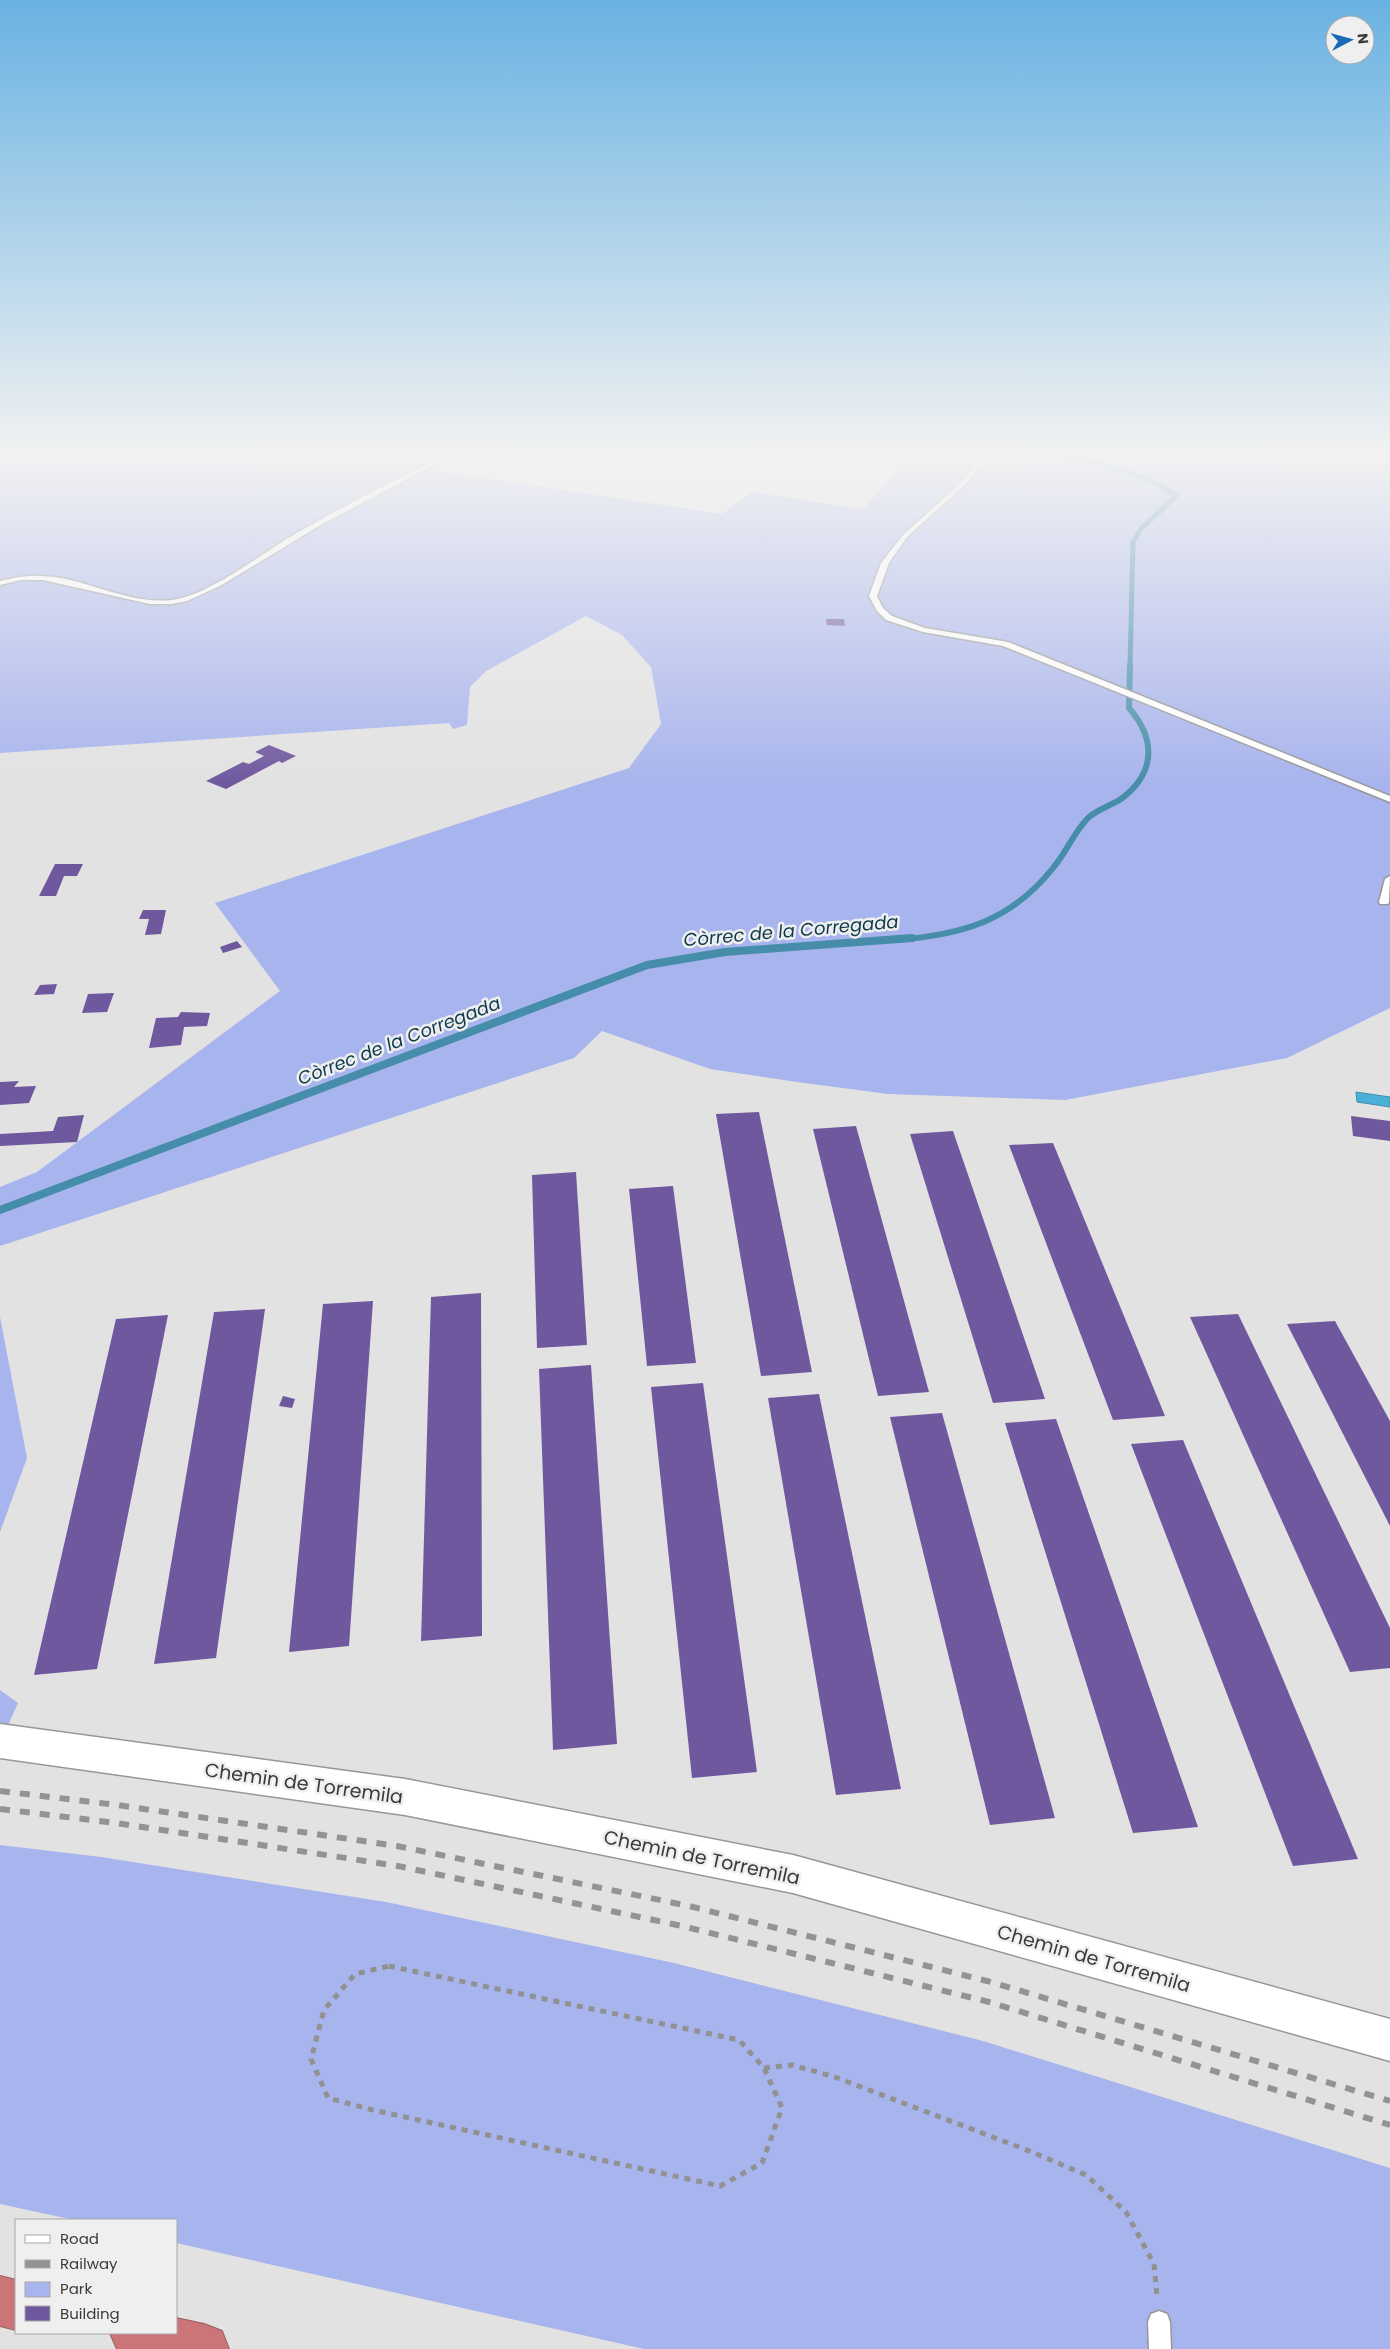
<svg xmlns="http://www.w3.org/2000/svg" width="1390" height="2349" font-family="Poppins,sans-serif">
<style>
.green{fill:#a8b4ed}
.water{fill:#4bb0d8;stroke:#468da9}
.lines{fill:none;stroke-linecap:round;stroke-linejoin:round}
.stream-far2{stroke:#468da9;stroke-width:5}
.stream-far1{stroke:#468da9;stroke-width:6}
.stream{stroke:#468da9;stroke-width:8}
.building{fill:#6f589e}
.service-casing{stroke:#979798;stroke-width:3}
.minor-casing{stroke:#979798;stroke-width:3}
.motorway-casing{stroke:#996063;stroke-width:2}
.path{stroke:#919192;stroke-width:5;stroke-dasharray:6 6;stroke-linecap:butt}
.service{fill:#fff;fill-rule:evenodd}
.minor{fill:#fff;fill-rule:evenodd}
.motorway{fill:#cc7578;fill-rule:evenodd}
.rail{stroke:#939394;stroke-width:6;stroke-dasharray:10 10;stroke-linecap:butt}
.labels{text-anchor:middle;stroke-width:5;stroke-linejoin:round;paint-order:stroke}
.water-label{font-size:18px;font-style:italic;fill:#0f3c4d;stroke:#efeff0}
.near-street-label{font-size:19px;fill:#3a3a3b;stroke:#efeff0}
</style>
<rect width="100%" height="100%" fill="#e2e2e3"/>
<g class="green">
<polygon points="0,456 458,456 430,470 722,514 752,492 863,509 903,465 906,456 1390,456 1390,1008 1287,1058 1065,1100 888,1094 797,1082 710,1069 602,1031 574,1058 0,1246 0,1187 37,1172 280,991 215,903 629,768 661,724 651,667 622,635 586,616 486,671 470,687 467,725 453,729 449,723 0,753"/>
<polygon points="0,1317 27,1458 0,1532"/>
<polygon points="0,1690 18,1703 0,1743"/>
<polygon points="0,1845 101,1857 386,1902 674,1963 983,2041 1390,2168 1390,2349 644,2349 176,2243 176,2220 74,2220 0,2204"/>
</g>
<polygon class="water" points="1356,1092 1390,1097 1390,1107 1357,1102"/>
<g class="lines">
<path class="stream-far2" d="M 1065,456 C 1103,466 1144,472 1176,496 L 1141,529 L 1133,542 L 1130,667"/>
<path class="stream-far1" d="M 896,940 C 962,935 1011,921 1053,868 C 1066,853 1074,832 1088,818 C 1098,809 1110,806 1121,799 C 1156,773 1156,739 1129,708 L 1130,665"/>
<polyline class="stream" points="0,1210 647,965 725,952 912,938"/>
</g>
<g class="building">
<polygon points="826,619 844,619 845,626 827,625"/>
<polygon points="269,745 296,756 282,763 279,761 226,789 206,781 243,762 249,764 264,756 255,752"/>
<polygon points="55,864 83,864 77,876 64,876 56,896 39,896"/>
<polygon points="143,910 166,910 161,934 145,935 149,919 139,919"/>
<polygon points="237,941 242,947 223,953 220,947"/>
<polygon points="57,984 54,994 34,995 40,985"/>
<polygon points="114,993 107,1012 82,1013 88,994"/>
<polygon points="181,1012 210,1013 207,1026 184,1027 181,1045 149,1048 156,1018 178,1017"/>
<polygon points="19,1081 14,1087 36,1086 29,1103 0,1105 0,1082"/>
<polygon points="759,1112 812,1372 761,1376 716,1114"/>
<polygon points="84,1115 77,1142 0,1146 0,1134 53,1131 58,1117"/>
<polygon points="1351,1116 1390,1121 1390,1141 1353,1136"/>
<polygon points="856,1126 929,1392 878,1396 813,1129"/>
<polygon points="953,1131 1045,1399 993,1403 910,1134"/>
<polygon points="1053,1143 1165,1416 1113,1420 1009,1145"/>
<polygon points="576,1172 587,1345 537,1348 532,1175"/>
<polygon points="673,1186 696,1363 647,1366 629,1189"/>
<polygon points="481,1293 482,1636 421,1641 431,1297"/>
<polygon points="373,1301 349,1646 289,1652 323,1304"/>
<polygon points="265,1309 216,1658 154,1664 214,1312"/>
<polygon points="1238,1314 1390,1628 1390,1668 1350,1672 1190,1317"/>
<polygon points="168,1315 97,1669 34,1675 116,1319"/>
<polygon points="1335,1321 1390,1421 1390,1526 1287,1324"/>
<polygon points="591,1365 617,1744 553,1750 539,1369"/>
<polygon points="703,1383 757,1772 692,1778 651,1387"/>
<polygon points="819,1394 901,1789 836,1795 768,1398"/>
<polygon points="283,1396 295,1399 292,1408 279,1406"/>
<polygon points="942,1413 1055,1818 990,1825 890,1417"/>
<polygon points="1056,1419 1198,1827 1133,1833 1005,1423"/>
<polygon points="1183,1440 1358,1859 1293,1866 1131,1444"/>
</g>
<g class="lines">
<defs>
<g id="service">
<path d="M 444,456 L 451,456 L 319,526 L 220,586 L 187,601 L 171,604 L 150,604 L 43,580 L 21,580 L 0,585 L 0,581 C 14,578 27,575 41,576 C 85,577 127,605 172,600 C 210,595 262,553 295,534 C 344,505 394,481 444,456 Z"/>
<polygon points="977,456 983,456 985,458 968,482 907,537 889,563 877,596 883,608 892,616 925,628 1008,642 1390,796 1390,802 1003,646 923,632 886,620 877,611 869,596 881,563 903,535 964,480 979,458"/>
<polygon points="1390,876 1389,902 1388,904 1380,904 1379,902 1385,879"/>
<polygon points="1159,2311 1167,2314 1170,2322 1171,2349 1149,2349 1148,2322 1151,2314"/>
</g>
<polygon id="minor" points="0,1724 405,1779 793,1855 1390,2019 1390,2061 793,1893 405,1815 0,1758"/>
<g id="motorway">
<polygon points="0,2276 16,2280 16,2330 0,2326"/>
<polygon points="176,2318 204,2324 222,2331 229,2349 117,2349 110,2333 176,2333"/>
</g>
</defs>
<use href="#service" class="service-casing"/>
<use href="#minor" class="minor-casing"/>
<use href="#motorway" class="motorway-casing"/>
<g class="path">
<polygon points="389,1966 739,2040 764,2068 782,2108 762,2163 720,2186 373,2110 328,2098 311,2059 324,2010 355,1974"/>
<polyline points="764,2068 792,2065 835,2077 1032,2152 1086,2175 1126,2212 1154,2264 1157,2296"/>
</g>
<use href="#service" class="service"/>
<use href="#minor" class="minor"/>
<use href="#motorway" class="motorway"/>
<g class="rail">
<polyline points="0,1791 117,1805 397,1846 689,1906 991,1982 1390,2101"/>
<polyline points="0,1809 116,1823 398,1866 682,1926 989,2002 1390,2125"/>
</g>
</g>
<linearGradient id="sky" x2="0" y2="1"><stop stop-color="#69b2e2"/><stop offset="0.58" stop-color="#f2f2f2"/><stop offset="1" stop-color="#f2f2f2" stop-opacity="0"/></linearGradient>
<rect width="1390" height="785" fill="url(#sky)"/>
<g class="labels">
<g class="water-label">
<text transform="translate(791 931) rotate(-5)" y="6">Còrrec de la Corregada</text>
<text transform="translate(399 1041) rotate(-21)" y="6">Còrrec de la Corregada</text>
</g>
<g class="near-street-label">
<text transform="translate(304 1783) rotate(8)" y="7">Chemin de Torremila</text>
<text transform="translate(702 1857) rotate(12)" y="7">Chemin de Torremila</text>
<text transform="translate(1094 1958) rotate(16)" y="7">Chemin de Torremila</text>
</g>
</g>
<rect x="15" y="2219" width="162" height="115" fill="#efeff0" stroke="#a7a7a8"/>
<rect x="25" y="2235" width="25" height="8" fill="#ffffff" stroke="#a7a7a8"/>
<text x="60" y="2244" font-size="15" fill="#3a3a3b">Road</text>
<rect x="25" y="2260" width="25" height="8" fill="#939394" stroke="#a7a7a8"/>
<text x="60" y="2269" font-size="15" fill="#3a3a3b">Railway</text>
<rect x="25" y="2282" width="25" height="15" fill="#a8b4ed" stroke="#a7a7a8"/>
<text x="60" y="2294" font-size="15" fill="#3a3a3b">Park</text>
<rect x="25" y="2306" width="25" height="15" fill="#6f589e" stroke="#a7a7a8"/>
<text x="60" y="2319" font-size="15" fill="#3a3a3b">Building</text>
<g transform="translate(1350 40) rotate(84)"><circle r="24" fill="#efeff0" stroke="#a7a7a8"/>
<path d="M0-4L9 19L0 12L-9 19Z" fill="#1b67b7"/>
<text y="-8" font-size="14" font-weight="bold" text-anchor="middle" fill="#3a3a3b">N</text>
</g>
</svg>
